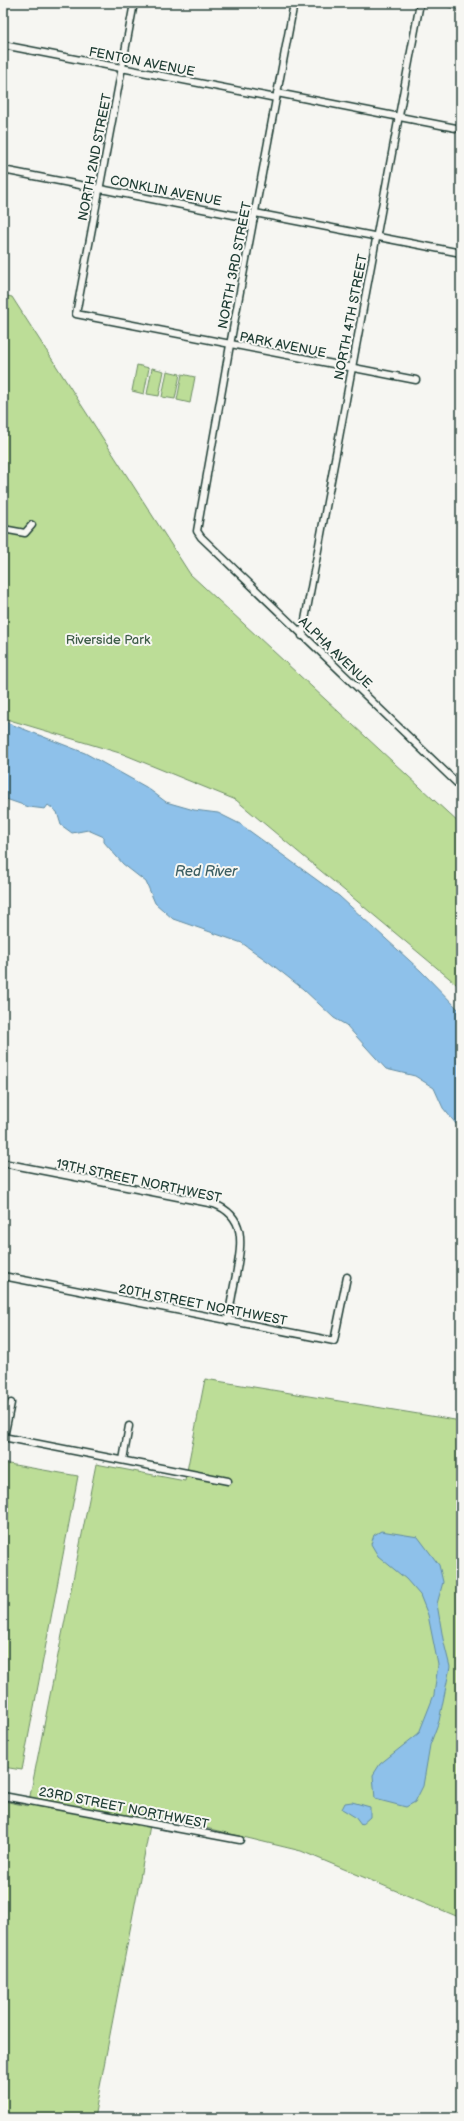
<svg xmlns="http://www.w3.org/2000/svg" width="464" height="2121" font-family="'Balsamiq Sans',sans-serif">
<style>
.green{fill:#bcdd97;stroke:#6e8d66}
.water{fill:#8ec1ea;stroke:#628ca1}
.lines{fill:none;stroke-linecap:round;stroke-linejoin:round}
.minor-casing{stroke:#1f3d34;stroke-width:9}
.minor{stroke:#f6f6f2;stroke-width:6}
.labels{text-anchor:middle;stroke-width:4;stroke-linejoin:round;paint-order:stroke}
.street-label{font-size:13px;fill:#1f3d34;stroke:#f6f6f2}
.park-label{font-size:13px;fill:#3e5d48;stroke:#f6f6f2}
.water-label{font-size:14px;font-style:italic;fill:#3b5e62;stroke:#f6f6f2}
</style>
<rect width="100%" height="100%" fill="#f6f6f2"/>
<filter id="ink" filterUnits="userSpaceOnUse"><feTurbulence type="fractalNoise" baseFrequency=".025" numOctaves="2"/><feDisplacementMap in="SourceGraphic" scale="8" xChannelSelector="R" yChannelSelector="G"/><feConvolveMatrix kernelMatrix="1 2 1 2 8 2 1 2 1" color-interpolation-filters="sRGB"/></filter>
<g filter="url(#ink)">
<g class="green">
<polygon points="3,295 12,297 190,574 461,825 461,988 236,800 123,754 3,718"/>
<polygon points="137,365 149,368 144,394 132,391"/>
<polygon points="152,368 164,371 159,396 147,394"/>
<polygon points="167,371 180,374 175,399 162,397"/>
<polygon points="182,374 195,377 190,403 177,400"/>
<polygon points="205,1379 461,1421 461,1918 301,1851 152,1815 94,2118 3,2118 3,1801 28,1806 96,1464 185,1481"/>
<polygon points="3,1463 78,1476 22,1770 3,1767"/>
</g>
<g class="water">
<polygon points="3,721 85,753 146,787 166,802 194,810 218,813 240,824 339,896 421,971 461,1012 461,1130 443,1108 434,1088 415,1076 386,1069 346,1025 334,1018 303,989 270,963 242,943 173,919 155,903 146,882 123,864 104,842 104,837 88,830 72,833 61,825 57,812 48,805 45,809 29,807 3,798"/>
<polygon points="381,1531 418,1537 439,1565 443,1582 437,1604 443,1639 450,1667 439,1721 430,1745 423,1786 415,1802 406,1807 375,1799 373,1775 380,1764 419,1733 434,1695 438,1665 428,1615 420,1595 406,1579 378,1556 371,1544 374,1535"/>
<polygon points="352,1802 370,1807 370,1817 361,1825 355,1817 342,1809 345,1803"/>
</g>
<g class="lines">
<defs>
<g id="minor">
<polyline points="134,3 76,314 416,380"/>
<polyline points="294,3 230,345 197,531 201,537 461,787"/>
<polyline points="450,3 461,5"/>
<polyline points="3,45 276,98"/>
<polyline points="277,93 461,129"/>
<polyline points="3,170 254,219"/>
<polyline points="255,213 461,253"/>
<polyline points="3,529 25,533 32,525"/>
<polyline points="302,636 420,3"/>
<path d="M 3,1163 L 214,1204 C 248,1217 241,1246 236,1275 C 233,1290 230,1305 228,1321"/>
<polyline points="3,1276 334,1341 347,1277"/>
<polyline points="3,1437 228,1481"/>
<polyline points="4,1437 11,1403"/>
<polyline points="123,1460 129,1426"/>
<polyline points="3,1796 240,1840"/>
</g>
</defs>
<use href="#minor" class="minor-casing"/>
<use href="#minor" class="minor"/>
</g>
</g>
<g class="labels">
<g class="street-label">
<text transform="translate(142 61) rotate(11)" y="5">FENTON AVENUE</text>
<text transform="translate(94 157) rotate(-79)" y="5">NORTH 2ND STREET</text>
<text transform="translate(166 190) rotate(11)" y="5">CONKLIN AVENUE</text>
<text transform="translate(234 265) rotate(-79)" y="5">NORTH 3RD STREET</text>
<text transform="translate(350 317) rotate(-79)" y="5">NORTH 4TH STREET</text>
<text transform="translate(283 344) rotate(11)" y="5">PARK AVENUE</text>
<text transform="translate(336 652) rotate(44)" y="5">ALPHA AVENUE</text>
<text transform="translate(139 1180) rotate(12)" y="5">19TH STREET NORTHWEST</text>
<text transform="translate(203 1304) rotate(11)" y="5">20TH STREET NORTHWEST</text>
<text transform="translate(124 1807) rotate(11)" y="5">23RD STREET NORTHWEST</text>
</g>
<g class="park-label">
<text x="108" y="644">Riverside Park</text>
</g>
<g class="water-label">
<text x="206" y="876">Red River</text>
</g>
</g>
<rect width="464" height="2121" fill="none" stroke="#f6f6f2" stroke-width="16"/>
<rect x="8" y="8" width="448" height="2105" fill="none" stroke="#1f3d34" stroke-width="1.5" filter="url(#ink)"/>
</svg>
